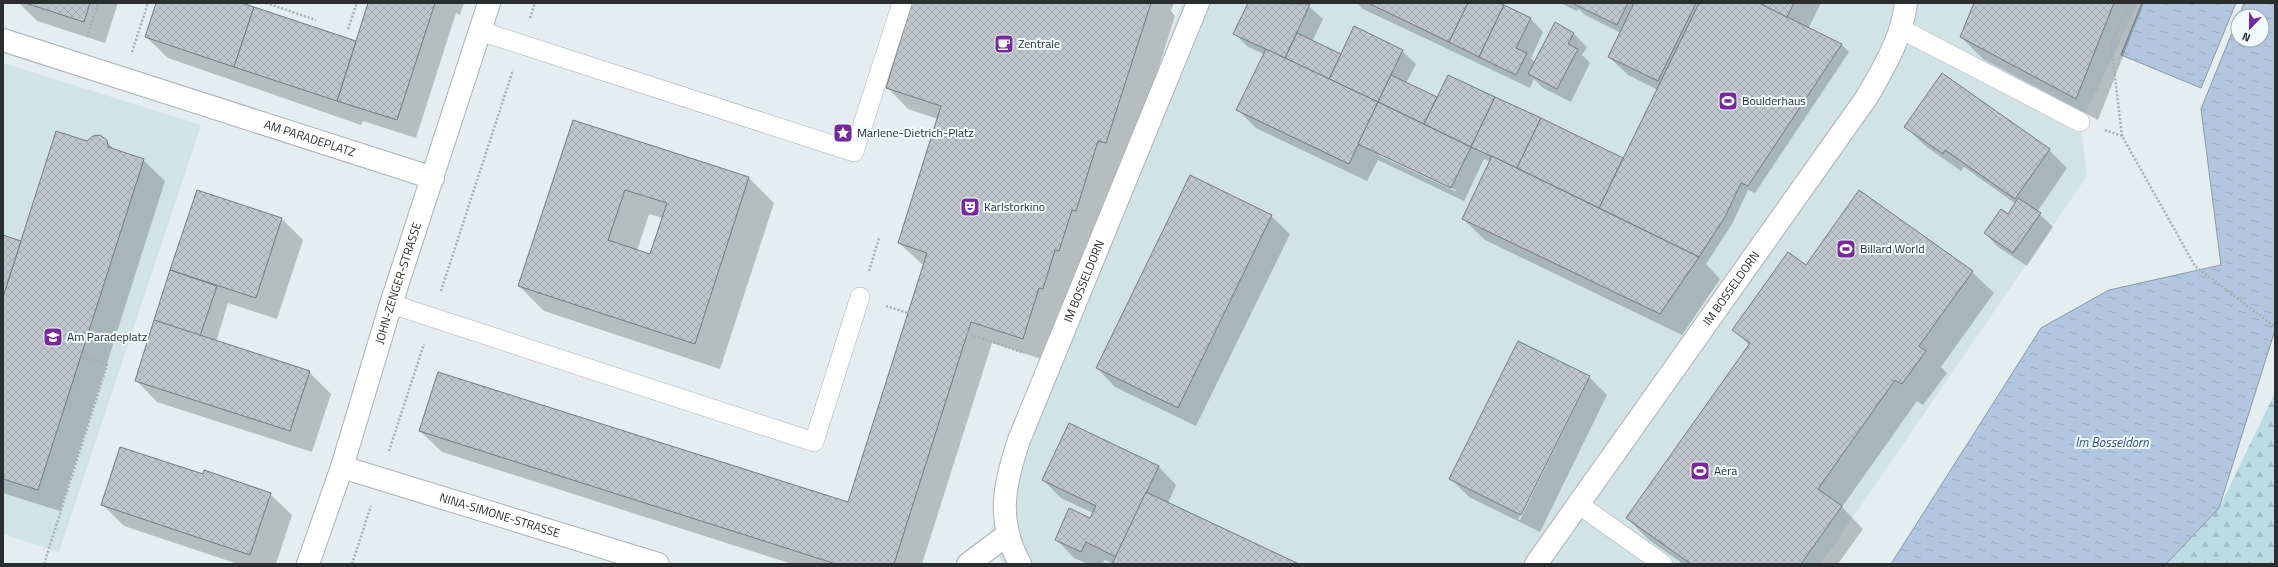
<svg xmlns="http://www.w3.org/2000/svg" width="2278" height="567" font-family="'Titillium Web',sans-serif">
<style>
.built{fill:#d2e3e8}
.forest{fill:url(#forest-firs)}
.water{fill:url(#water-ripples);stroke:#8998aa}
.shadow{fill:#0003;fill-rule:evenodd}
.building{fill:url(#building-cross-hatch);stroke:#747b7f;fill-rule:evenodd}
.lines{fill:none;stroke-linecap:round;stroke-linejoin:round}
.service-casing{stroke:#aab2b5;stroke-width:20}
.minor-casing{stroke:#aab2b5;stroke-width:24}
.path{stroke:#a7aeb0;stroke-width:2.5;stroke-dasharray:2 2;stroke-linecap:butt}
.service{stroke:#fff;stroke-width:19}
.minor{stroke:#fff;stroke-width:22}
.labels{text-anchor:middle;stroke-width:4;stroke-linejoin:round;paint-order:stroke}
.poi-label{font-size:12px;fill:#2a2e2f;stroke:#f1fafd;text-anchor:start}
.street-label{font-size:12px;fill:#2a2e2f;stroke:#f1fafd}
.water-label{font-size:13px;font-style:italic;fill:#325075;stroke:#f1fafd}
</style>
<defs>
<pattern id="forest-firs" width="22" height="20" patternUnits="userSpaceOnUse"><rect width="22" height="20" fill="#bbdce5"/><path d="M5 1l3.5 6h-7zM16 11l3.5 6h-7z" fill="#a1bdc5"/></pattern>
<pattern id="water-ripples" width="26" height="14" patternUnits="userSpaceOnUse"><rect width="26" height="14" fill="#b2c6df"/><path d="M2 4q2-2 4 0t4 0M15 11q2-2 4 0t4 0" fill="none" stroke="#99aac0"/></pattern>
<pattern id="building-cross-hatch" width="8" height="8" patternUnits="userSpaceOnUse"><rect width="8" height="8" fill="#bfc6cb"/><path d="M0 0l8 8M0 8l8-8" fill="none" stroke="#a4aaaf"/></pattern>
</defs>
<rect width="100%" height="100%" fill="#e4edef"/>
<g class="built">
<polygon points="1182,3 2138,3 2097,90 2080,122 2087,176 1821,564 1003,564 989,534"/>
<polygon points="3,63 201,125 59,552 3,534"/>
</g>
<polygon class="forest" points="2275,393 2275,564 2166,564 2219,508"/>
<g class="water">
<polygon points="2142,3 2236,3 2201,88 2121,55"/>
<polygon points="2244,3 2275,3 2275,330 2219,508 2166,564 1891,564 2041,328 2109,290 2221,265 2201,109 2238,18 2238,40 2262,40 2262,16 2239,16"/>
</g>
<g class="shadow">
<polygon points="19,3 118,3 105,43 37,21"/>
<polygon points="157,3 239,3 357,42 369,3 464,3 460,15 456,13 416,138 363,121 361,125 168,58 146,37"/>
<polygon points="914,3 1174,3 1171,11 1175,16 1128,164 1120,162 1097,232 1064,310 1061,309 1044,360 992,343 922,564 792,564 442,452 420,431 848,504 924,266 899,243 938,119 908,109 887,87"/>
<path d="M 1249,3 L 1305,3 L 1323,19 L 1312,42 L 1341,55 L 1402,51 L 1416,64 L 1406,83 L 1438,98 L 1624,160 L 1658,90 L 1628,75 L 1609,57 L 1621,33 L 1585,15 L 1579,9 L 1577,11 L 1560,3 L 1821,3 L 1808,29 L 1842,45 L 1849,52 L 1755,193 L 1748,190 L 1732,224 L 1706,264 L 1720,279 L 1682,335 L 1485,240 L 1463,219 L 1490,162 L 1484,159 L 1464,201 L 1378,160 L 1367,181 L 1256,128 L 1238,110 L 1264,54 L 1248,47 L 1234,33 ZM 1380,154 L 1456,190 L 1455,191 L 1380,156 Z"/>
<polygon points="1357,3 1498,3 1530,18 1543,32 1531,58 1535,63 1573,33 1587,47 1582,55 1590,63 1571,102 1543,88 1534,79 1530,88 1363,9"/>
<polygon points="1975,3 2144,3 2098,120 1983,59 1961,37"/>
<path d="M 574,121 L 749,178 L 774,203 L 720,369 L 544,311 L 519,286 ZM 649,214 L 663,218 L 651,255 L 637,251 Z"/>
<polygon points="1905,126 2049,150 2067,168 2037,212 2053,227 2027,266 1998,247 1985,233 2009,215 2016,204 1964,167 1961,171 1924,145"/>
<polygon points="106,141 116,151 143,160 165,181 60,511 3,493 3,236 21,242 88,142"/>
<polygon points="197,191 282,219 303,240 277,319 228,303 216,342 309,372 331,394 312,452 157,402 136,380"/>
<polygon points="1271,216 1290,234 1196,426 1115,387 1097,368"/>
<polygon points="1972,272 1994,293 1941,367 1947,373 1923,405 1917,401 1842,507 1863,529 1838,564 1683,564 1649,540 1627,518 1750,346 1734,329"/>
<path d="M 1589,377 L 1607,395 L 1540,532 L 1469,497 L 1451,479 ZM 1585,383 L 1587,383 L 1520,520 L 1518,519 Z"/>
<polygon points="1158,466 1176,485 1168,503 1296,564 1114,564 1105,560 1102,564 1088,564 1074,558 1056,539 1090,519 1093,513 1061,498 1043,480"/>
<polygon points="203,475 270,494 292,515 276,564 238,564 124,526 102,504"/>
</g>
<g class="building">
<polygon points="25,3 90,3 84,22"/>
<polygon points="156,3 242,3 254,7 234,67 145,37"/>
<polygon points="368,3 435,3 397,120 337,101"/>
<polygon points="912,3 1151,3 1106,143 1098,141 1076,211 1072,210 1059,251 1055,250 1043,289 1039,288 1023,339 971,322 894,564 836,564 419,431 438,372 848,502 927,253 898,243 941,106 886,88"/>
<polygon points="1248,3 1310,4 1285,58 1233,34"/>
<polygon points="1368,3 1468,3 1449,42"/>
<polygon points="1468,3 1500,3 1504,5 1479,57 1449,42"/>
<polygon points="1572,3 1628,3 1617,25"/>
<polygon points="1634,3 1696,3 1658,81 1608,57"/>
<polygon points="1699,3 1759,3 1842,44 1748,186 1741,183 1725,217 1699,257 1599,208"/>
<polygon points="1759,3 1794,3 1787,17"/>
<polygon points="1974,3 2114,3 2076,99 1960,37"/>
<polygon points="1504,5 1531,18 1516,48 1527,53 1516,75 1479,57"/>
<polygon points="254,7 356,41 337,101 234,67"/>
<polygon points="1555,22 1574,33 1568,44 1578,49 1557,89 1528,74"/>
<polygon points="1354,26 1403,50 1378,102 1329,79"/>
<polygon points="1297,33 1341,54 1329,79 1285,58"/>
<polygon points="1266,49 1378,102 1349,164 1236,110"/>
<polygon points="1942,73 2050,149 2015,199 1945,150 1943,154 1904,127"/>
<polygon points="1391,75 1437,97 1424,124 1378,102"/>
<polygon points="1448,75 1495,97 1471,147 1424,124"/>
<polygon points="1495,97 1541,118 1517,168 1471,147"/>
<polygon points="1378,102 1471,147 1451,188 1358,144"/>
<polygon points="1541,118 1623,158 1599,208 1517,168"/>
<path d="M 573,120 L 749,177 L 695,344 L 518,286 ZM 625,190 L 667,203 L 650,254 L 608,240 Z"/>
<polygon points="56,131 87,141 93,136 100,135 107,140 108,147 144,159 38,490 3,479 3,297"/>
<polygon points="1492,156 1699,257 1660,314 1462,219"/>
<polygon points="1190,175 1272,215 1178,408 1096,368"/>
<polygon points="197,190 282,218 256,298 170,270"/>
<polygon points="1859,190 1973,271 1919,346 1926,351 1902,384 1895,380 1818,489 1842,506 1801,564 1691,564 1626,518 1750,343 1732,330 1788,252 1806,265"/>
<polygon points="2018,198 2041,213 2013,253 1984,233 2001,209 2008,214"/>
<polygon points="3,235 21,241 3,297"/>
<polygon points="170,270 217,286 200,336 154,320"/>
<polygon points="154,320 310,371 290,431 135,381"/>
<polygon points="1518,341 1590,376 1521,515 1449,479"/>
<polygon points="1069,423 1159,466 1116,557 1086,542 1081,552 1055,540 1069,508 1090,518 1096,506 1042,480"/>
<polygon points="120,447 203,474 204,470 271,493 250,555 101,505"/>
<polygon points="1146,492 1299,564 1112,564"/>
</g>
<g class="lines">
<defs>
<g id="service">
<polyline points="1901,29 2080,122"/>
<polyline points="480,31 854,152 902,3"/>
<polyline points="391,304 814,442 860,297"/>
<polyline points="1578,504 1663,564"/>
</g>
<g id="minor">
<path id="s1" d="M 3,40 L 433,178"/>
<path id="s2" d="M 342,467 L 658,564"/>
<path id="s3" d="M 308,564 L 342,467 L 391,304 L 489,3"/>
<polyline points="968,564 1007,535"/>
<path id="s4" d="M 1020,564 C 996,520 1004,485 1019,440 L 1198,3"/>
<path id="s5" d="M 1536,564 L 1867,97 C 1884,67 1902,38 1906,3"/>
</g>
</defs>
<use href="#service" class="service-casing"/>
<use href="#minor" class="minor-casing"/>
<g class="path">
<polyline points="266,3 316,20"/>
<polyline points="530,18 535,3"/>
<polyline points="348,29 357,3"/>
<polyline points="87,37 98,3"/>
<polyline points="132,52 148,3"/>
<polyline points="2105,130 2122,136 2195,266 2275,327"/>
<polyline points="2122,136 2111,44 2130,3"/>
<polyline points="869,271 879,238"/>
<polyline points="441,291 513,70"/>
<polyline points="886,306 908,313"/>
<polyline points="967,333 1024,353"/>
<polyline points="389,451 424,344"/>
<polyline points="44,564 107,365 81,356"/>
<polyline points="352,564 371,506"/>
</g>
<use href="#service" class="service"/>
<use href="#minor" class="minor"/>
</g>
<defs>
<symbol id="cafe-square" viewBox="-11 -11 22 22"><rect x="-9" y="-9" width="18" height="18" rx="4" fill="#76299b" stroke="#f1fafd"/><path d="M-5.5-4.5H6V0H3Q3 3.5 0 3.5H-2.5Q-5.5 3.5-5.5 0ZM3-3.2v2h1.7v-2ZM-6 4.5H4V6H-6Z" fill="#fff"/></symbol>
<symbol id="stadium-square" viewBox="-11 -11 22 22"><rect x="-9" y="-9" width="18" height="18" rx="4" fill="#76299b" stroke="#f1fafd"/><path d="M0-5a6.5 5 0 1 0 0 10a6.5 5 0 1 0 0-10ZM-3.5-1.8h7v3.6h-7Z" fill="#fff"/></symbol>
<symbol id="sight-square" viewBox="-11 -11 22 22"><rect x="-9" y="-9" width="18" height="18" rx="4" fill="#76299b" stroke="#f1fafd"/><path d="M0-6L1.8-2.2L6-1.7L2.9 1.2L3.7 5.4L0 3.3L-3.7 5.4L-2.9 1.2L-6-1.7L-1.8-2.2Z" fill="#fff"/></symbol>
<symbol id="theatre-square" viewBox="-11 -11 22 22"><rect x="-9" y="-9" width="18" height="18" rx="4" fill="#76299b" stroke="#f1fafd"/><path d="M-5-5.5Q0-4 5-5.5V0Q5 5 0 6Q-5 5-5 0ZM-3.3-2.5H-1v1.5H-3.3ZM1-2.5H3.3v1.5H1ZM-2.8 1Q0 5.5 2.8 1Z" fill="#fff"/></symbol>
<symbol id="school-square" viewBox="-11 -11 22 22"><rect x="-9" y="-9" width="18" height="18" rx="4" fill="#76299b" stroke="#f1fafd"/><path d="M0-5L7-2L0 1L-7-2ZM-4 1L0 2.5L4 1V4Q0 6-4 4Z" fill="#fff"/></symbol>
</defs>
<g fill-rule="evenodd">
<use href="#cafe-square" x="993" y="33" width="22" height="22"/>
<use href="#stadium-square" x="1717" y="90" width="22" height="22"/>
<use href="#sight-square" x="832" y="122" width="22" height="22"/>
<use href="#theatre-square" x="959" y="196" width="22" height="22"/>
<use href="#stadium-square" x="1835" y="238" width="22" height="22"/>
<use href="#school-square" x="42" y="326" width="22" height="22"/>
<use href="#stadium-square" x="1689" y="460" width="22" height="22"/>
</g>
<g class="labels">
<g class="poi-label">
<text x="1018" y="48">Zentrale</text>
<text x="1742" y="105">Boulderhaus</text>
<text x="857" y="137">Marlene-Dietrich-Platz</text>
<text x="984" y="211">Karlstorkino</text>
<text x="1860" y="253">Billard World</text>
<text x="67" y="341">Am Paradeplatz</text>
<text x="1714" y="475">Aėra</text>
</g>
<g class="street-label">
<text dy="4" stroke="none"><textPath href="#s1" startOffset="322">AM PARADEPLATZ</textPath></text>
<text dy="4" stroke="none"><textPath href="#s4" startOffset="300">IM BOSSELDORN</textPath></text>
<text dy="4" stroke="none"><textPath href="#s3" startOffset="295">JOHN-ZENGER-STRASSE</textPath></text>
<text dy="4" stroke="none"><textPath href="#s5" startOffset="338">IM BOSSELDORN</textPath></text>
<text dy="4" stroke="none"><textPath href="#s2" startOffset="165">NINA-SIMONE-STRASSE</textPath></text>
</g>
<g class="water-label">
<text x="2112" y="447">Im Bosseldorn</text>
</g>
</g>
<rect width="2278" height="567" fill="none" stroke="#2a2e2f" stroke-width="8"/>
<g transform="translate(2250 28) rotate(202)"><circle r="19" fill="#f1fafd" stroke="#a1a8ab"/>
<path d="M0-3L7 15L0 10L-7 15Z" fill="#76299b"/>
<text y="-6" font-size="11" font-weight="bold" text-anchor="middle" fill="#2a2e2f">N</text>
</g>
</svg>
